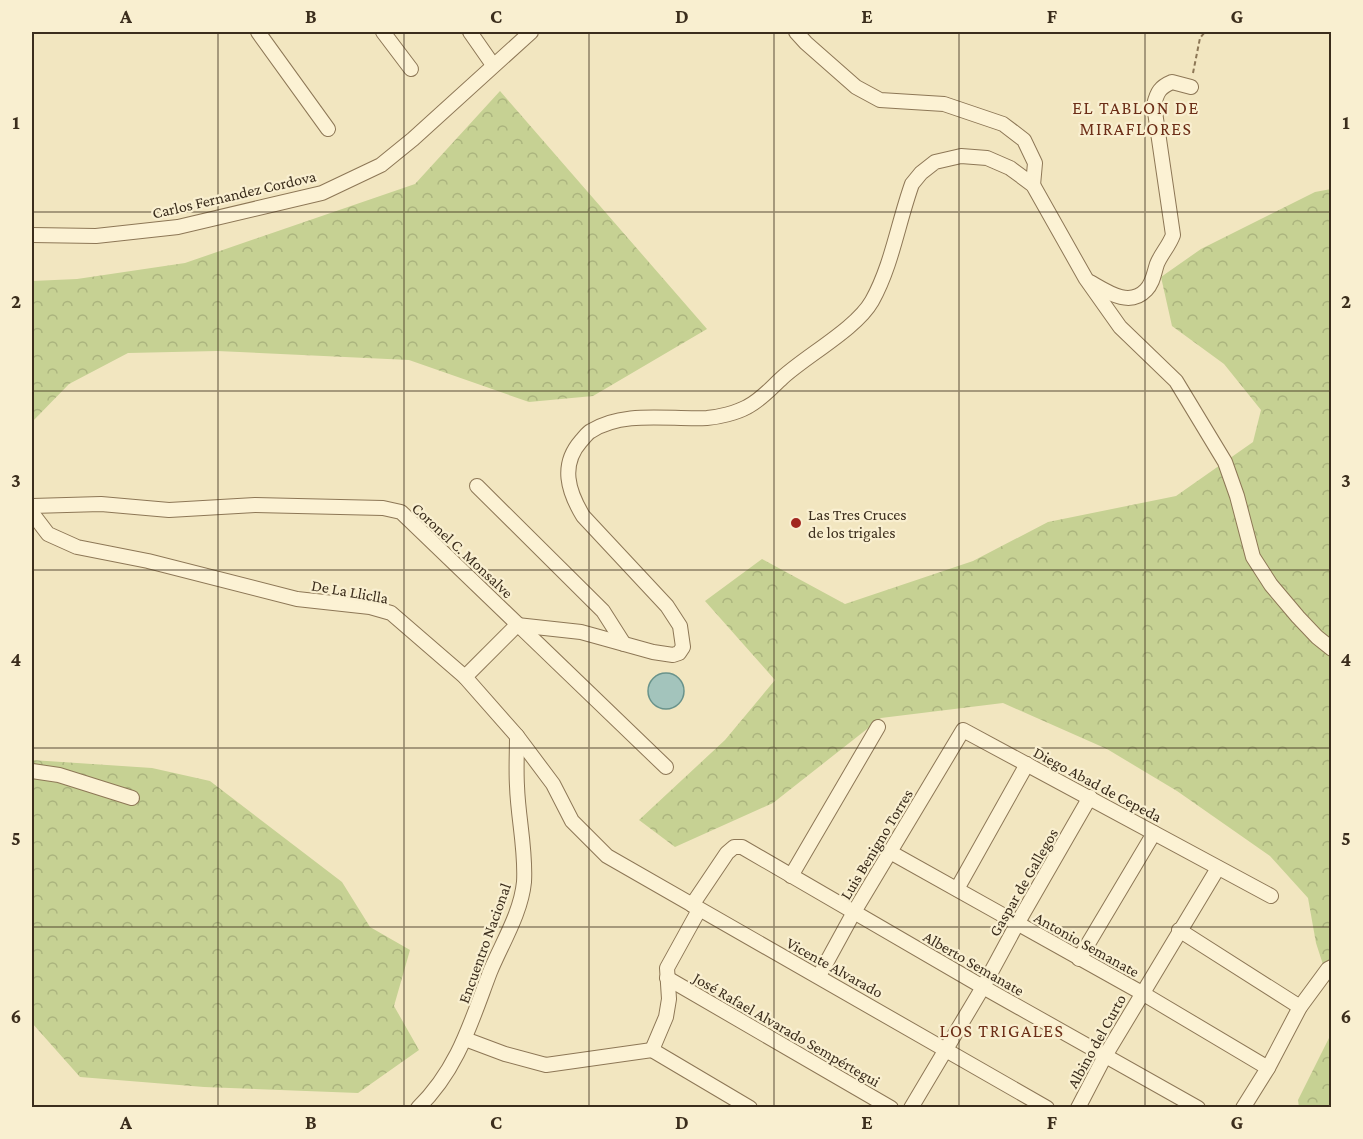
<svg xmlns="http://www.w3.org/2000/svg" width="1363" height="1139" font-family="'Crimson Pro',serif">
<style>
.forest{fill:url(#forest-crowns)}
.water{fill:#a3c4bc;stroke:#69938b;stroke-width:1.5}
.lines{fill:none;stroke-linecap:round;stroke-linejoin:round}
.street-casing{stroke:#8d7756;stroke-width:16}
.path{stroke:#8d7756;stroke-width:2;stroke-dasharray:4.5 3;stroke-linecap:butt}
.street{stroke:#fcf2d4;stroke-width:14}
.grid{fill:none;stroke:#3b2d1c;stroke-width:1.5;stroke-opacity:0.55}
.poi-dot{fill:#a22720;stroke:#f9efd0;stroke-width:2}
.labels{text-anchor:middle;stroke-width:4.5;stroke-linejoin:round;paint-order:stroke}
.street-label{font-size:16px;fill:#3b2d1c;stroke:#f9efd0}
.poi-label{font-size:16px;fill:#3b2d1c;stroke:#f9efd0;text-anchor:start}
.neighbourhood-label{font-size:18px;letter-spacing:1.5px;fill:#6c2e17;stroke:#f9efd0}
.neatline{fill:none;stroke:#3b2d1c;stroke-width:2}
.grid-label{font-size:20px;text-anchor:middle;font-weight:bold;fill:#3b2d1c}
</style>
<defs>
<pattern id="forest-crowns" width="20" height="18" patternUnits="userSpaceOnUse" patternTransform="scale(1.5)"><rect width="20" height="18" fill="#c6d193"/><path d="M2 6a3 3 0 1 1 6 0M12 15a3 3 0 1 1 6 0" fill="none" stroke="#abb47e"/></pattern>
</defs>
<rect width="100%" height="100%" fill="#f2e6c0"/>
<g class="forest">
<polygon points="500,91 707,329 593,396 529,402 409,360 217,351 128,353 69,384 32,422 32,281 77,279 185,263 415,184"/>
<polygon points="1331,189 1331,989 1316,943 1308,898 1270,856 1177,791 1107,749 1003,703 881,718 773,803 675,847 639,820 725,740 775,680 705,601 762,559 845,604 973,561 1048,522 1176,496 1253,442 1261,410 1224,364 1172,326 1161,277 1201,249 1315,192"/>
<polygon points="32,760 152,768 210,781 342,882 370,927 410,950 394,1006 419,1050 358,1093 204,1087 80,1077 32,1023"/>
<polygon points="1331,1034 1331,1107 1299,1107 1298,1100"/>
</g>
<circle class="water" cx="666" cy="691" r="18"/>
<g class="lines">
<defs>
<g id="street">
<polyline points="258,32 328,129"/>
<polyline points="383,32 411,69"/>
<polyline points="470,32 493,65"/>
<polyline points="796,32 806,43 856,87 880,100 944,104 1003,124 1024,140 1035,163 1033,185"/>
<polyline points="32,235 96,236 178,227 322,193 381,165 413,139 531,32"/>
<path d="M 1090,282 C 1106,291 1129,308 1146,290 C 1153,283 1154,273 1157,264 C 1161,254 1169,246 1173,235 L 1154,105 C 1157,92 1160,87 1172,82 L 1191,87"/>
<polyline points="477,486 603,611 624,644"/>
<polyline points="32,506 101,504 169,510 255,505 383,508 401,512 666,767"/>
<polyline points="32,513 48,534 77,547 148,561 297,599 370,607 391,613 465,677 517,736 553,784 572,821 607,856 1047,1108"/>
<path d="M 517,625 L 581,632 L 653,652 L 673,655 L 679,653 L 683,647 L 680,626 L 667,606 L 583,516 C 568,491 560,465 581,441 C 584,438 587,433 591,431 C 624,410 670,420 707,418 C 719,417 736,413 747,407 C 761,400 771,388 782,378 C 807,355 856,329 872,301 C 892,265 898,223 912,184 L 921,173 L 935,162 L 961,156 L 987,158 L 1010,168 L 1033,185 L 1086,279 L 1120,327 L 1176,381 L 1225,462 L 1237,496 L 1253,557 L 1271,585 L 1298,617 L 1317,637 L 1332,649"/>
<polyline points="465,677 517,625"/>
<polyline points="32,771 59,775 132,798"/>
<polyline points="890,852 1142,993 1268,1068"/>
<polyline points="791,876 878,727"/>
<polyline points="957,889 1027,764"/>
<polyline points="692,905 727,853 734,847 742,847 983,987 1198,1108"/>
<polyline points="1179,930 1300,1007"/>
<polyline points="1079,959 1154,833"/>
<polyline points="819,976 854,912 963,730 1271,896"/>
<polyline points="667,978 891,1108"/>
<polyline points="465,1039 505,1054 546,1065 652,1050"/>
<polyline points="652,1050 666,1017 669,999 667,968 699,910"/>
<polyline points="652,1050 750,1108"/>
<path d="M 418,1108 C 458,1069 471,1022 490,972 C 502,943 521,913 524,882 C 526,850 518,818 517,786 C 516,769 517,752 517,736"/>
<polyline points="911,1108 983,987 1017,924 1090,797"/>
<polyline points="1078,1108 1105,1056 1218,868"/>
<polyline points="1243,1108 1268,1068 1300,1007 1328,969 1332,967"/>
</g>
</defs>
<use href="#street" class="street-casing"/>
<polyline class="path" points="1193,73 1200,38 1205,32"/>
<use href="#street" class="street"/>
</g>
<path class="grid" d="M 218,32 L 218,1108M 404,32 L 404,1108M 589,32 L 589,1108M 774,32 L 774,1108M 959,32 L 959,1108M 1145,32 L 1145,1108M 32,212 L 1332,212M 32,391 L 1332,391M 32,570 L 1332,570M 32,748 L 1332,748M 32,927 L 1332,927"/>
<circle class="poi-dot" cx="796" cy="523" r="6"/>
<g class="labels">
<g class="street-label">
<text transform="translate(234 194) rotate(-13)" y="6">Carlos Fernandez Cordova</text>
<text transform="translate(463 550) rotate(43)" y="6">Coronel C. Monsalve</text>
<text transform="translate(350 591) rotate(10)" y="6">De La Lliclla</text>
<text transform="translate(1098 784) rotate(28)" y="6">Diego Abad de Cepeda</text>
<text transform="translate(876 844) rotate(-59)" y="6">Luis Benigno Torres</text>
<text transform="translate(1023 882) rotate(-60)" y="6">Gaspar de Gallegos</text>
<text transform="translate(484 943) rotate(-70)" y="6">Encuentro Nacional</text>
<text transform="translate(1087 944) rotate(29)" y="6">Antonio Semanate</text>
<text transform="translate(974 963) rotate(30)" y="6">Alberto Semanate</text>
<text transform="translate(835 967) rotate(29)" y="6">Vicente Alvarado</text>
<text transform="translate(787 1029) rotate(30)" y="6">José Rafael Alvarado Sempértegui</text>
<text transform="translate(1096 1041) rotate(-61)" y="6">Albino del Curto</text>
</g>
<g class="poi-label">
<text x="808" y="520">Las Tres Cruces<tspan x="808" dy="18">de los trigales</tspan></text>
</g>
<g class="neighbourhood-label">
<text x="1136" y="114">EL TABLON DE<tspan x="1136" dy="21">MIRAFLORES</tspan></text>
<text x="1002" y="1037">LOS TRIGALES</text>
</g>
</g>
<rect width="1363" height="1139" fill="none" stroke="#f9efd0" stroke-width="66"/>
<rect x="33" y="33" width="1297" height="1073" class="neatline"/>
<g class="grid-label">
<text x="126" y="23">A</text>
<text x="311" y="23">B</text>
<text x="496" y="23">C</text>
<text x="682" y="23">D</text>
<text x="867" y="23">E</text>
<text x="1052" y="23">F</text>
<text x="1237" y="23">G</text>
<text x="16" y="129">1</text>
<text x="1346" y="129">1</text>
<text x="16" y="308">2</text>
<text x="1346" y="308">2</text>
<text x="16" y="487">3</text>
<text x="1346" y="487">3</text>
<text x="16" y="666">4</text>
<text x="1346" y="666">4</text>
<text x="16" y="845">5</text>
<text x="1346" y="845">5</text>
<text x="16" y="1023">6</text>
<text x="1346" y="1023">6</text>
<text x="126" y="1129">A</text>
<text x="311" y="1129">B</text>
<text x="496" y="1129">C</text>
<text x="682" y="1129">D</text>
<text x="867" y="1129">E</text>
<text x="1052" y="1129">F</text>
<text x="1237" y="1129">G</text>
</g>
</svg>
